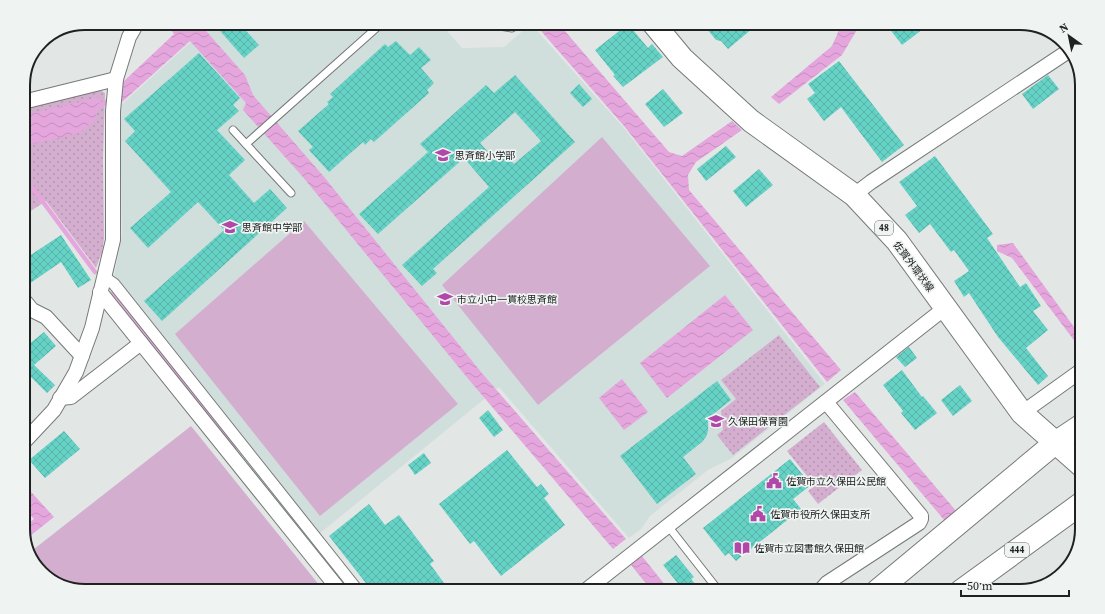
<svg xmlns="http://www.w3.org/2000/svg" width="1105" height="614" font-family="'Source Serif 4','Noto Sans JP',serif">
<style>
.built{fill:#d0dedc}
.green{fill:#d4aecf}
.park{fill:url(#park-dots)}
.water{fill:url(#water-waves)}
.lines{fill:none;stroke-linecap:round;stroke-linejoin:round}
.stream{stroke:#e5a6dd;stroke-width:4.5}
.building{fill:url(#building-cross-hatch);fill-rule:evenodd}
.service-casing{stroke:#757978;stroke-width:9}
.pedestrian-casing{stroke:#757978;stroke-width:13}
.minor-casing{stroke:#757978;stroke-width:16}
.primary-casing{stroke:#757978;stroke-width:24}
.motorway-casing{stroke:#757978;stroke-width:24}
.service{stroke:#fff;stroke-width:7}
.pedestrian{stroke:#fff;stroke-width:11}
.minor{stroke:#fff;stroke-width:14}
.primary{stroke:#fff;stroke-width:22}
.motorway{stroke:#fff;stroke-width:22}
.labels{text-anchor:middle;stroke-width:3.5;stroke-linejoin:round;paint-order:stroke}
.shield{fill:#eff4f3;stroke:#5e6161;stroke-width:1}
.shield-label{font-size:9px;font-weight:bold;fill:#202222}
.poi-label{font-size:10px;fill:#202222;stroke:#eff4f3;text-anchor:start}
.street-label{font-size:10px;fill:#202222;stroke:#eff4f3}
.rim{fill:none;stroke:#202222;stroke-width:2}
</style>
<defs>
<pattern id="park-dots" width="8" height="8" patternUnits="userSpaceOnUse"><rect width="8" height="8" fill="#d4aecf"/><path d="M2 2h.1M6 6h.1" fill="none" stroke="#b695b1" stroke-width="1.8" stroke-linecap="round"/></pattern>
<pattern id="water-waves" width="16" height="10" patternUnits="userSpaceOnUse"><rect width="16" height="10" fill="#e5a6dd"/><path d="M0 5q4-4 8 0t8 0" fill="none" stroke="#c48fbd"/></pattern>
<pattern id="building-cross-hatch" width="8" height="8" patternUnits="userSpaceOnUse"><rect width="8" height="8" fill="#65d2c5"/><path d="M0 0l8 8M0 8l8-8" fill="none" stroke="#57b4a9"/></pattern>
</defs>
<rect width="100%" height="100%" fill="#e2e7e6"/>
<polygon class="built" points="199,23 440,23 462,48 504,47 531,24 623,127 825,384 732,458 708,470 650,516 641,529 629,538 499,387 319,534 114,277 122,235 120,106 194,39"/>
<g class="green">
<polygon points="602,137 710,266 538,405 442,285"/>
<polygon points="304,221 458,404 320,516 175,334"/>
<polygon points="191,426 324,591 85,591 54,583 31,560 29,553"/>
</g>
<g class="park">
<polygon points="100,90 105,93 103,159 104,239 102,252 96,268 46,201 23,216 23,109"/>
<polygon points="779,335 820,387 733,455 717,435 723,430 721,411 736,399 721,380"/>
<polygon points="824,422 862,470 818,504 808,491 815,486 787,451"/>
</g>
<g class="water">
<polygon points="166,23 199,23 245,75 253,95 325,178 481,372 626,539 613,549 470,381 302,176 243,110 246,103 190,41 121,103 123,82 174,34"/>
<polygon points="534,23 558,23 669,152 682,156 732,121 742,130 696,162 688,175 689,190 841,370 827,382 624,126"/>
<polygon points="842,23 864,23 858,28 842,55 779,104 771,97 832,46"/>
<polygon points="100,97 95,120 79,133 32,144 30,138 23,141 23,130 26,129 23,121 23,116"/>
<polygon points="1013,243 1082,338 1082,351 1012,258 997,251 997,245"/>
<polygon points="725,295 753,330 667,398 640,363"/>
<polygon points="622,379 648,412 624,430 599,398"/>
<polygon points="855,392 957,512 945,521 843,400"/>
<polygon points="23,483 54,517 25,540 23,528 34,519 23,507"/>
<polygon points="642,556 670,591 652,591 631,565"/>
</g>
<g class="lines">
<g class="stream">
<polyline points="98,107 122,92"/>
<polyline points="23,175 95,272"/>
<polyline points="111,294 236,446"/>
</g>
</g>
<g class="building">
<polygon points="213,23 239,23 259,45 244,58"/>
<polygon points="702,23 759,23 728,49 721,41 716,40"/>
<polygon points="885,23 931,23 902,45"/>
<polygon points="628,24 648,48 652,44 663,57 623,87 613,76 615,75 595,50"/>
<polygon points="396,41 410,55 419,47 431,60 421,68 434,83 427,90 429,93 374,142 371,139 365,145 363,142 329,172 309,150 313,147 298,131 329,104 327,102 333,97 330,94 385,44 388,47"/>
<polygon points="199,53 240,98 233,105 239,111 217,130 245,160 229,175 254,203 270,189 287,208 162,321 144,301 224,230 198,202 148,248 130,228 171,192 125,141 135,131 124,119"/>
<polygon points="839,61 904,145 882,162 841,107 824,121 807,99 815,93 808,84"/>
<path d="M 515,75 L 575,142 L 433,269 L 437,273 L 422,286 L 402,265 L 489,187 L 464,158 L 378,234 L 359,214 L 428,152 L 420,144 L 486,85 L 494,93 ZM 515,112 L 541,141 L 514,164 L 505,153 L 496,161 L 480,143 Z"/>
<polygon points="1048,75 1059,89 1033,109 1022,94"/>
<polygon points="579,84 592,99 583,107 570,93"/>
<polygon points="663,89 683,113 664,127 645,104"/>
<polygon points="726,146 736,157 706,181 697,169"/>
<polygon points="935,156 993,234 987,238 1020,287 1026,283 1041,306 1033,311 1048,330 1026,348 1048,376 1038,385 998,337 969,293 964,297 954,281 969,271 954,250 951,252 930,224 919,233 905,215 917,206 899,182"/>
<polygon points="759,169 773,185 746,207 733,191"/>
<polygon points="61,235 91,280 78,288 61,262 29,284 23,276 23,260"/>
<polygon points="44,332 56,346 34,365 55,385 47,393 29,375 23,380 23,349"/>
<polygon points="909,347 917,358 905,367 896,357"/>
<polygon points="902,370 922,397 923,396 937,413 915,430 901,413 903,411 883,385"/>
<polygon points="717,381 731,400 708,418 708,431 706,437 702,442 683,457 696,474 657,504 620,456"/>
<polygon points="960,385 972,401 953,416 941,400"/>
<polygon points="488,410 503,430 494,437 479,418"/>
<polygon points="64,431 80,449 45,478 29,460"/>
<polygon points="507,450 537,487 541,484 549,494 544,498 565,525 501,576 474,541 470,544 439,504"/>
<polygon points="424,453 431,463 415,475 408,465"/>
<polygon points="790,459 811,485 793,499 801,509 736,561 729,553 725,556 703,528"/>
<polygon points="369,504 385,525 399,515 434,561 430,564 450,591 372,591 329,536"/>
<polygon points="676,555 694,577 691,579 701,591 684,591 663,565"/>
</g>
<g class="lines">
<defs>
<g id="service">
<polyline points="491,23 493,25 512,28 518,23"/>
<polyline points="233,130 291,193"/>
<polyline points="246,144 382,23"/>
<polyline points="668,526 719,591"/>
</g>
<polyline id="pedestrian" points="104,277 114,284 358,591"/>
<g id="minor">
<polyline points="23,102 116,79"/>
<polyline points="854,195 871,182 1070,50"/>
<polyline points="100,292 340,591"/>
<polyline points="23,299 32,310 46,317 82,356"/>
<polyline points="60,398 71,397 141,343"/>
<polyline points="1022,413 1082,370"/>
<polyline points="23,443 54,410 76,372 92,328 113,240 113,111 116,79 129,37 137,23"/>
<polyline points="585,591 945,308"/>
<polyline points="820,591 827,583 919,523 921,519 921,516 826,402"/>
</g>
<polyline id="primary" points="653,23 682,58 751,121 854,195 897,241 1022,413 1082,466"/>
<g id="motorway">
<polyline points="877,591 1055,443 1082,425"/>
<polyline points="961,591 1082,503"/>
</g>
</defs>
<use href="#service" class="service-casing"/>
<use href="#pedestrian" class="pedestrian-casing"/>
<use href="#minor" class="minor-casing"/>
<use href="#primary" class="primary-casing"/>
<use href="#motorway" class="motorway-casing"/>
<use href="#service" class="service"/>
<use href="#pedestrian" class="pedestrian"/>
<use href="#minor" class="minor"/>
<use href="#primary" class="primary"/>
<use href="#motorway" class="motorway"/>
</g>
<defs>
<symbol id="school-bare" viewBox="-9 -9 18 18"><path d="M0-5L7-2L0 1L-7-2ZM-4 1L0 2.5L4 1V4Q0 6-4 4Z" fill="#b147a8" stroke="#eff4f3" stroke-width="2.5" paint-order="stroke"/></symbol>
<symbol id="civic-bare" viewBox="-9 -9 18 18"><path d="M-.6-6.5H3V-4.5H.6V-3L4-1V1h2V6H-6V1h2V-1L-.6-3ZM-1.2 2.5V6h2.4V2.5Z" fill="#b147a8" stroke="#eff4f3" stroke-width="2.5" paint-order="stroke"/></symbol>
<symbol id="library-bare" viewBox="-9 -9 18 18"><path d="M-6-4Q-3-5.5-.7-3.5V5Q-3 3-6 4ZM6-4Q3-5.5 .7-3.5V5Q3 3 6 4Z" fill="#b147a8" stroke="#eff4f3" stroke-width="2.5" paint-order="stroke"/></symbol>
</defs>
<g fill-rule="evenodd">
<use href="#school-bare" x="432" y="144" width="22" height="22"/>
<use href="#school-bare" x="219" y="216" width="22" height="22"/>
<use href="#school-bare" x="434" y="288" width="22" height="22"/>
<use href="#school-bare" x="705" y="410" width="22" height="22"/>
<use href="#civic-bare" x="763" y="470" width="22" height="22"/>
<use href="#civic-bare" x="747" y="503" width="22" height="22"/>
<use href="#library-bare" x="731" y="537" width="22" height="22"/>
</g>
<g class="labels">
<g class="shield">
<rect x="875" y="221" width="18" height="14" rx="3"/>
<rect x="1005" y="543" width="24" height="14" rx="3"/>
</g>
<g class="shield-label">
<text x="884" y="231">48</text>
<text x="1017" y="553">444</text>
</g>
<g class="poi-label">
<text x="455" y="159">思斉館小学部</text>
<text x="242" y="231">思斉館中学部</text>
<text x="457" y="303">市立小中一貫校思斉館</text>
<text x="728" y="425">久保田保育園</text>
<text x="786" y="485">佐賀市立久保田公民館</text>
<text x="770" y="518">佐賀市役所久保田支所</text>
<text x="754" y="552">佐賀市立図書館久保田館</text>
</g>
<g class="street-label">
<text transform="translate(914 266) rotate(53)" y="4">佐賀外環状線</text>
</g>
</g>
<path d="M0 0H1105V614H0ZM85 30H1020A55 55 0 0 1 1075 85V529A55 55 0 0 1 1020 584H85A55 55 0 0 1 30 529V85A55 55 0 0 1 85 30Z" fill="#eff4f3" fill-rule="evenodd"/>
<path class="rim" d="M85 30H1020A55 55 0 0 1 1075 85V529A55 55 0 0 1 1020 584H85A55 55 0 0 1 30 529V85A55 55 0 0 1 85 30Z"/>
<g transform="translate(1069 36) rotate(327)" stroke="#eff4f3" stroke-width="3" paint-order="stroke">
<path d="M0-3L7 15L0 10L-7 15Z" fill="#202222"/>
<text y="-6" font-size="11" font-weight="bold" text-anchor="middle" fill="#202222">N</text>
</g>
<path d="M961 590v6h108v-6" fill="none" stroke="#202222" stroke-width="2"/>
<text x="967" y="590" font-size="12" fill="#202222" stroke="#eff4f3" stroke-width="3" paint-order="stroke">50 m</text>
</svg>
